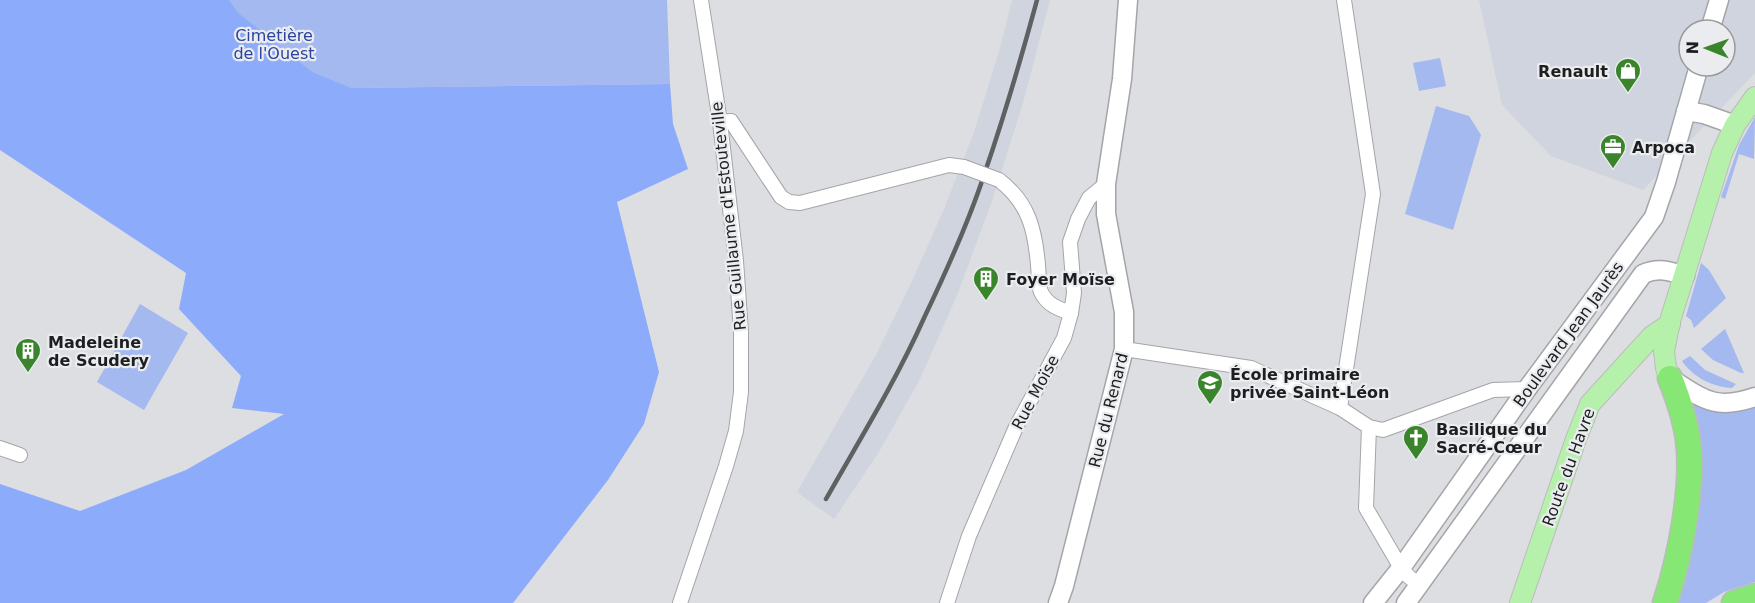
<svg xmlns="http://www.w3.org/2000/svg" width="1755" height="603" font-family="'DejaVu Sans',sans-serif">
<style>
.built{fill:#cfd4de;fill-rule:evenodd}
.green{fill:#a3b9ef}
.forest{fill:#8cabfa}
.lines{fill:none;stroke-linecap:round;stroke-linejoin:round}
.street-casing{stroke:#a4a5a9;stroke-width:16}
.secondary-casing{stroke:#a4a5a9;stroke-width:21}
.primary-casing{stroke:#bbbcbc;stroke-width:22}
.highway-casing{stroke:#bbbcbc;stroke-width:27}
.street{stroke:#fff;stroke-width:14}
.secondary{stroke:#fff;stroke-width:18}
.primary{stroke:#b6f1ac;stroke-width:20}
.highway{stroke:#86e774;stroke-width:24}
.rail{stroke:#5f6062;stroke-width:4.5}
.street-bridge-casing{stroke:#a4a5a9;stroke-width:16;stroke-linecap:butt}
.street-bridge{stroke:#fff;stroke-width:14}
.labels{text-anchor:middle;stroke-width:4.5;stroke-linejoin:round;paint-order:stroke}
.park-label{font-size:16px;fill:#2a449f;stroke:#eaecef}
.poi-label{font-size:16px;font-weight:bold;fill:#1d1e1f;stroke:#eaecef;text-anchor:start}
.street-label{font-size:16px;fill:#1d1e1f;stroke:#eaecef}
</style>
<rect width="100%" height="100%" fill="#dddee2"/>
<g class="built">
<polygon points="1012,0 1050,0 1023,103 992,201 958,293 920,379 879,452 834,519 797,492 877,353 912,281 944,209 974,132 1000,48"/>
<path d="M 1479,0 L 1755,0 L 1755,73 L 1643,190 L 1551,156 L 1502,105 ZM 1689,30 L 1725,30 L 1725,66 L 1689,66 Z"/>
</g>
<g class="green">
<polygon points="191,0 667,0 670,84 195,90"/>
<polygon points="1440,58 1446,86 1419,91 1413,63"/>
<polygon points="1436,106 1469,116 1481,135 1453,230 1405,214"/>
<polygon points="1755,117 1754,159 1739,154 1725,199 1721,197 1739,145"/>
<polygon points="1701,263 1709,270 1726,298 1694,328 1691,320 1686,316"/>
<polygon points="140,304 188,333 144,410 97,382"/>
<polygon points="1725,329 1744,373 1741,373 1713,360 1701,349"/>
<path d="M 1690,356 L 1705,370 L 1736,384 L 1732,388 C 1712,387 1693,377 1682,361 Z"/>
<polygon points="1692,401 1755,403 1755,582 1724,592 1706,603 1676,603 1696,424"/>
</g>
<polygon class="forest" points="0,0 229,0 237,12 312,72 351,88 670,84 673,124 688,169 617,202 659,372 644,424 608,480 513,603 0,603 0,484 80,511 186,470 284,414 232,408 241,376 179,309 186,273 0,150"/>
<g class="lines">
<defs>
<g id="street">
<polyline points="720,122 731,121 781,197 789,202 800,203 949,165 964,167"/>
<path d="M 999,180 C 1029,203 1035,230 1038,265 C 1039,273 1038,285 1041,292 C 1047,305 1059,309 1071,313"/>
<polyline points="1124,349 1251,368 1340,408 1369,427 1383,430 1493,390 1527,389"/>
<polyline points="1340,408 1373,194 1344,0"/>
<polyline points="1369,427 1366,508 1401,568 1409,577 1420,585"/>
<polyline points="0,448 20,455"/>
<polyline points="680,603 726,466 736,431 741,392 741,332 736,261 720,122 701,0"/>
<polyline points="947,603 969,536 1016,427 1064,338 1071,313 1074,293 1070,242 1078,219 1089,198 1106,184"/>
</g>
<g id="secondary">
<polyline points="1710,30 1719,0"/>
<polyline points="1686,111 1704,114 1735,125"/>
<path d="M 1670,378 C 1703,399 1715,411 1755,397"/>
<polyline points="1058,603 1064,586 1124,349 1124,312 1106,214 1106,184 1122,79 1128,0"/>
<polyline points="1373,603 1401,568 1527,389 1654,217 1666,182 1699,66"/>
<path d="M 1406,603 L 1643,274 C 1658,267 1670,271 1685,276"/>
</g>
<g id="primary">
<polyline points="1670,378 1666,368 1664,351 1670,321 1722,153 1735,125 1755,97"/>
<polyline points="1520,603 1576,439 1590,404 1652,336 1670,324"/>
</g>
<g id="highway">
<path d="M 1665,603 C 1680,558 1694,487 1688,440 C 1685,418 1678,398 1670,378"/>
<polyline points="1734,603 1755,596"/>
</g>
</defs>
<use href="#street" class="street-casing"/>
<use href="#secondary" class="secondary-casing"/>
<use href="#primary" class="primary-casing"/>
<use href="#highway" class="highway-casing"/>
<use href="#street" class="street"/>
<use href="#secondary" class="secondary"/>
<use href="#primary" class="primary"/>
<use href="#highway" class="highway"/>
<path class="rail" d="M 826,499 C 860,439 896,381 924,318 C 946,272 968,224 984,175 C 1004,117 1021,59 1037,0"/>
<defs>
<polyline id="street-bridge" points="964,167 999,180"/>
</defs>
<use href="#street-bridge" class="street-bridge-casing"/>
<use href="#street-bridge" class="street-bridge"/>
</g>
<defs>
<symbol id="shop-pin" viewBox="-11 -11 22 30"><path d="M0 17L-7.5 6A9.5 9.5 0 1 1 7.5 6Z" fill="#3a842c" stroke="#eaecef"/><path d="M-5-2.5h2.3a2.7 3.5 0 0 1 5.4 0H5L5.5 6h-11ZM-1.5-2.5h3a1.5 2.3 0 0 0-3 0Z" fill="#fff"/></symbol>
<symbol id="office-pin" viewBox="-11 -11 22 30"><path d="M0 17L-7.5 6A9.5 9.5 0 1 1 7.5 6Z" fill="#3a842c" stroke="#eaecef"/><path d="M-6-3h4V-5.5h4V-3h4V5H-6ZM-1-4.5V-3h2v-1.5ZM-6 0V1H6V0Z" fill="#fff"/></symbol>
<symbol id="building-pin" viewBox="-11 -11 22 30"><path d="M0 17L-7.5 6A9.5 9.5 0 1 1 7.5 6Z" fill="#3a842c" stroke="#eaecef"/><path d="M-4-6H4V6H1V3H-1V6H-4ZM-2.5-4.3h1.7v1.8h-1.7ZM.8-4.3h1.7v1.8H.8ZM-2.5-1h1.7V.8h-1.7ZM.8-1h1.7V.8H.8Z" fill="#fff"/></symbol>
<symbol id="school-pin" viewBox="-11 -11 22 30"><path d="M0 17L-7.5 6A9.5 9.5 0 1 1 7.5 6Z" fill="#3a842c" stroke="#eaecef"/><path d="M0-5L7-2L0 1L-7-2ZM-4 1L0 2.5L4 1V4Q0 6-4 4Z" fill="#fff"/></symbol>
<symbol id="church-pin" viewBox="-11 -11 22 30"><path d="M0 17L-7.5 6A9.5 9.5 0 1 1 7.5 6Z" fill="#3a842c" stroke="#eaecef"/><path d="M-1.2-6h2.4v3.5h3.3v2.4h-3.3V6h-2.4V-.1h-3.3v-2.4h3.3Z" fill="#fff"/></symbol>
</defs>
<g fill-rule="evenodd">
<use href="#shop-pin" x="1613" y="56" width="30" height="40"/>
<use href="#office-pin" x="1598" y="132" width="30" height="40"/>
<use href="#building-pin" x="971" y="264" width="30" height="40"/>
<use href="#building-pin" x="13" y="336" width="30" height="40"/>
<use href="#school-pin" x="1195" y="368" width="30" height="40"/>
<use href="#church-pin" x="1401" y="423" width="30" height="40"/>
</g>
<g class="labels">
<g class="park-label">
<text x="274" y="41">Cimetière<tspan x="274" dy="18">de l'Ouest</tspan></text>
</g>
<g class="poi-label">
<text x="1608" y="77" text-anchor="end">Renault</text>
<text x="1632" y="153">Arpoca</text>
<text x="1006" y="285">Foyer Moïse</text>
<text x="48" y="348">Madeleine<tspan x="48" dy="18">de Scudery</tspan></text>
<text x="1230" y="380">École primaire<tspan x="1230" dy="18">privée Saint-Léon</tspan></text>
<text x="1436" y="435">Basilique du<tspan x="1436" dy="18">Sacré-Cœur</tspan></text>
</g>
<g class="street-label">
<text transform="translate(728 216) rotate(-96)" y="6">Rue Guillaume d'Estouteville</text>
<text transform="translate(1568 334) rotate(-54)" y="6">Boulevard Jean Jaurès</text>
<text transform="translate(1035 392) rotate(-62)" y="6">Rue Moïse</text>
<text transform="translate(1108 410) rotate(-76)" y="6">Rue du Renard</text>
<text transform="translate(1568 467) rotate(-70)" y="6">Route du Havre</text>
</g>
</g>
<g transform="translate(1707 48) rotate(271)"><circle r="28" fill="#eaecef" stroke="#989a9c" stroke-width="1.5"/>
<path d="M0-4.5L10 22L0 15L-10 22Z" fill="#3a842c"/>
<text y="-9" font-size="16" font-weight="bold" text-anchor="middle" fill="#1d1e1f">N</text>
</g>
</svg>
